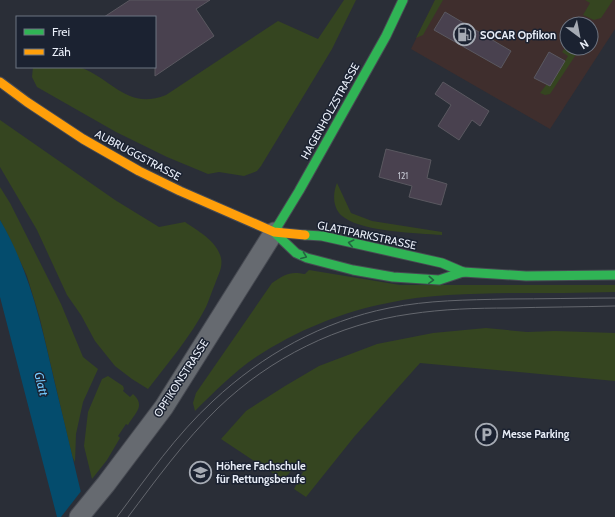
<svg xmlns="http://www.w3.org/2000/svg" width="615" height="517" font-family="Cabin,sans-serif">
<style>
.commercial{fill:#3f2e2d;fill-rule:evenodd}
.green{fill:#354520}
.water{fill:#044c6d}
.pier{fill:#2a2e37}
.building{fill:#49414f;stroke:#5a5860}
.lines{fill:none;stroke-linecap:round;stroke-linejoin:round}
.street-casing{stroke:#474a52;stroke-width:21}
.fast-casing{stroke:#474a52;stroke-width:11}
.slow-casing{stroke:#474a52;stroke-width:11}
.street{stroke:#666a70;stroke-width:19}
.fast{stroke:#30b455;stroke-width:9}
.slow{stroke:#ff9f0a;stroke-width:9}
.tram{stroke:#64676e;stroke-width:1}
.oneway{stroke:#246441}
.labels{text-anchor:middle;stroke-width:3;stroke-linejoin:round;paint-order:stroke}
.number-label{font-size:9px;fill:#c1c3ce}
.poi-label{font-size:11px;font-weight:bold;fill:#e9eef8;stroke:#1b2231;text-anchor:start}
.street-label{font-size:11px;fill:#e9eef8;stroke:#1b2231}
.water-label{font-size:12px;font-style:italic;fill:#72c9fe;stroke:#1b2231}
</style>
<rect width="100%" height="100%" fill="#2a2e37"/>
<path class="commercial" d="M 435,0 L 615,0 L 615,29 L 550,129 L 411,49 ZM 567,24 L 591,24 L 591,48 L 567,48 Z"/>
<g class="green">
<path d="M 344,0 L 356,0 L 332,49 L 261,166 L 257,171 L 244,176 L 219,172 L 208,174 L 167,157 L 116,132 L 37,87 L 32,77 L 33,67 C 42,67 76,65 82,68 C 114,81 128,110 166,95 L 278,21 L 318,39 Z"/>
<polygon points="435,0 443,0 423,35 416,38"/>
<polygon points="585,0 613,0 601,18 594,20 583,15 590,3"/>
<polygon points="567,45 567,48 576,49 577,53 550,94 545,95 540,93 547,84 550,86 568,56 562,52"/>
<path d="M 0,120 L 115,200 L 159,227 L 185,222 C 198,231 217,241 221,258 C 223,268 218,275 215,284 C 212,291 209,300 206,307 C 191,336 168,363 148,389 L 132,379 L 115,366 L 95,341 L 81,315 L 67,295 L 37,230 L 0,167 Z"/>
<path d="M 337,183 L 351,213 L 372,221 L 442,232 L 442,235 C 417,233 365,232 345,218 C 333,211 332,195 337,183 Z"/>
<polygon points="0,187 10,203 61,304 83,357 98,369 83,402 76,434 75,462 72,456 40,319 27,276 8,235 0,220"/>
<path d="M 309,270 L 400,285 L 615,285 L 615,292 C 581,293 546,293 512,293 C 470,294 428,294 388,303 C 341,312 296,331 256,357 C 234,372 214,392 195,411 L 193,403 L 196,393 L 272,283 C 285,274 290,271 305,274 Z"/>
<polygon points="486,328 527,332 555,331 615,333 615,381 420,363 354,437 306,497 294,489 303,472 294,468 283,480 221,439 246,411 285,386 319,366 377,344 433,333"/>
<path d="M 108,376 L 123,386 L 124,389 L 123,391 L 130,397 L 133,394 C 146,406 135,413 128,425 L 126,424 L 118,436 L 120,438 L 107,460 L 92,479 L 84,446 L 88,412 L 102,379 Z"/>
</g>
<path class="water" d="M 0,220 C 30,271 42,327 55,384 C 66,428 76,473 87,517 L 57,517 L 0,297 Z"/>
<polygon class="pier" points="82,490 89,517 61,517"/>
<g class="building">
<polygon points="130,0 210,0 196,9 214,36 155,76 155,17 104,17"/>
<polygon points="445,12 511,51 501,68 434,30"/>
<polygon points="549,52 565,61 550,86 534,78"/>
<polygon points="443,82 489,111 480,126 472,120 459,140 438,126 451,105 435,94"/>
<polygon points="386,149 431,160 427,178 447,184 441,205 409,197 412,186 379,177"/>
</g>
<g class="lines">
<defs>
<polyline id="street" points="79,517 106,484 164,407 274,232"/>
<g id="fast">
<polyline points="274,232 296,253 307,258 353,270 393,277 439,280 463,272 526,276 615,275"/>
<polyline points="274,232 299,191 386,36 403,0"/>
<polyline points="305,235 322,236 442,263 463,272"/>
</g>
<polyline id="slow" points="0,82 27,102 83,139 139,171 180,191 274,232 305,235"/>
</defs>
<use href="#street" class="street-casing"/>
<use href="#fast" class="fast-casing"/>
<use href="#slow" class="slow-casing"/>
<use href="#street" class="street"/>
<use href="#fast" class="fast"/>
<use href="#slow" class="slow"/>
<g class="tram">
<path d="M 117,517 C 147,477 176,435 213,401 C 262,355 323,321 389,308 C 428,300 467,300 506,299 C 543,299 579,298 615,298"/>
<path d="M 128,517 C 156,480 184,441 218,408 C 270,358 338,324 410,314 C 443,309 476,308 509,308 C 545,307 580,307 615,306"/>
</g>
</g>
<defs><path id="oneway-chevron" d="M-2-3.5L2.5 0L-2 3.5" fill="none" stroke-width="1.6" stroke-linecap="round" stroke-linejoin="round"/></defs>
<g class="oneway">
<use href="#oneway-chevron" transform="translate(351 243) rotate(-167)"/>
<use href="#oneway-chevron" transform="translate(304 256) rotate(22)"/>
<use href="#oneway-chevron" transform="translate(431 280) rotate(4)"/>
</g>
<defs>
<symbol id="fuel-ring" viewBox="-11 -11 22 22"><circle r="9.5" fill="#1b2231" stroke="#a6abb4" stroke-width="1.5"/><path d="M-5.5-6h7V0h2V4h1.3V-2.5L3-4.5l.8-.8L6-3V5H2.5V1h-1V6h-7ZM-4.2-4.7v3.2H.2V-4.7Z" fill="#a6abb4"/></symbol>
<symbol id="parking-ring" viewBox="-11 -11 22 22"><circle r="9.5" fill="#1b2231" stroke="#a6abb4" stroke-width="1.5"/><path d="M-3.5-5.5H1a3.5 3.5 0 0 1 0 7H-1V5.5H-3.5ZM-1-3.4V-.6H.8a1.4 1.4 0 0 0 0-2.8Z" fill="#a6abb4"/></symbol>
<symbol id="school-ring" viewBox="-11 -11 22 22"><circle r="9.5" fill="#1b2231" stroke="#a6abb4" stroke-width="1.5"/><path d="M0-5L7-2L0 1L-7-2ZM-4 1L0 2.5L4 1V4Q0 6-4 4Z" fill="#a6abb4"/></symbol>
</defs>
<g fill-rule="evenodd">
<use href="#fuel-ring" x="452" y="22" width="25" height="25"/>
<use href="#parking-ring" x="474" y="422" width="25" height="25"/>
<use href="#school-ring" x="188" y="460" width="25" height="25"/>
</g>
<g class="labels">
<g class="number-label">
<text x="403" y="179">121</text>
</g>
<g class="poi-label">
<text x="480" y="39">SOCAR Opfikon</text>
<text x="502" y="438">Messe Parking</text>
<text x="216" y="470">Höhere Fachschule<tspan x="216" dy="13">für Rettungsberufe</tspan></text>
</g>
<g class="street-label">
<text transform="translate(330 111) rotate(-61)" y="4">HAGENHOLZSTRASSE</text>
<text transform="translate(138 155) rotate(28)" y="4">AUBRUGGSTRASSE</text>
<text transform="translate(367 235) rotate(12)" y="4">GLATTPARKSTRASSE</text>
<text transform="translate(181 378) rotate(-57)" y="4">OPFIKONSTRASSE</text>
</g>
<g class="water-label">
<text transform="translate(41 384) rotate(76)" y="4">Glatt</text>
</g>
</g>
<rect x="16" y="16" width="140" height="52" fill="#1b2231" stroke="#6d7481"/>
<rect x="24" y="29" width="20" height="6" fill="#30b455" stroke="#6d7481"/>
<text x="52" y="36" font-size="12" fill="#e9eef8">Frei</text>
<rect x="24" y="49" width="20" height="6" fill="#ff9f0a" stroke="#6d7481"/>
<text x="52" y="56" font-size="12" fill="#e9eef8">Zäh</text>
<g transform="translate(579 36) rotate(148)"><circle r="19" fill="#1b2231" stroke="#6d7481"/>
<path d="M0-3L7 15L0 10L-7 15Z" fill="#a6abb4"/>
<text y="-6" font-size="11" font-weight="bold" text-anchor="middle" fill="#e9eef8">N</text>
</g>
</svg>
